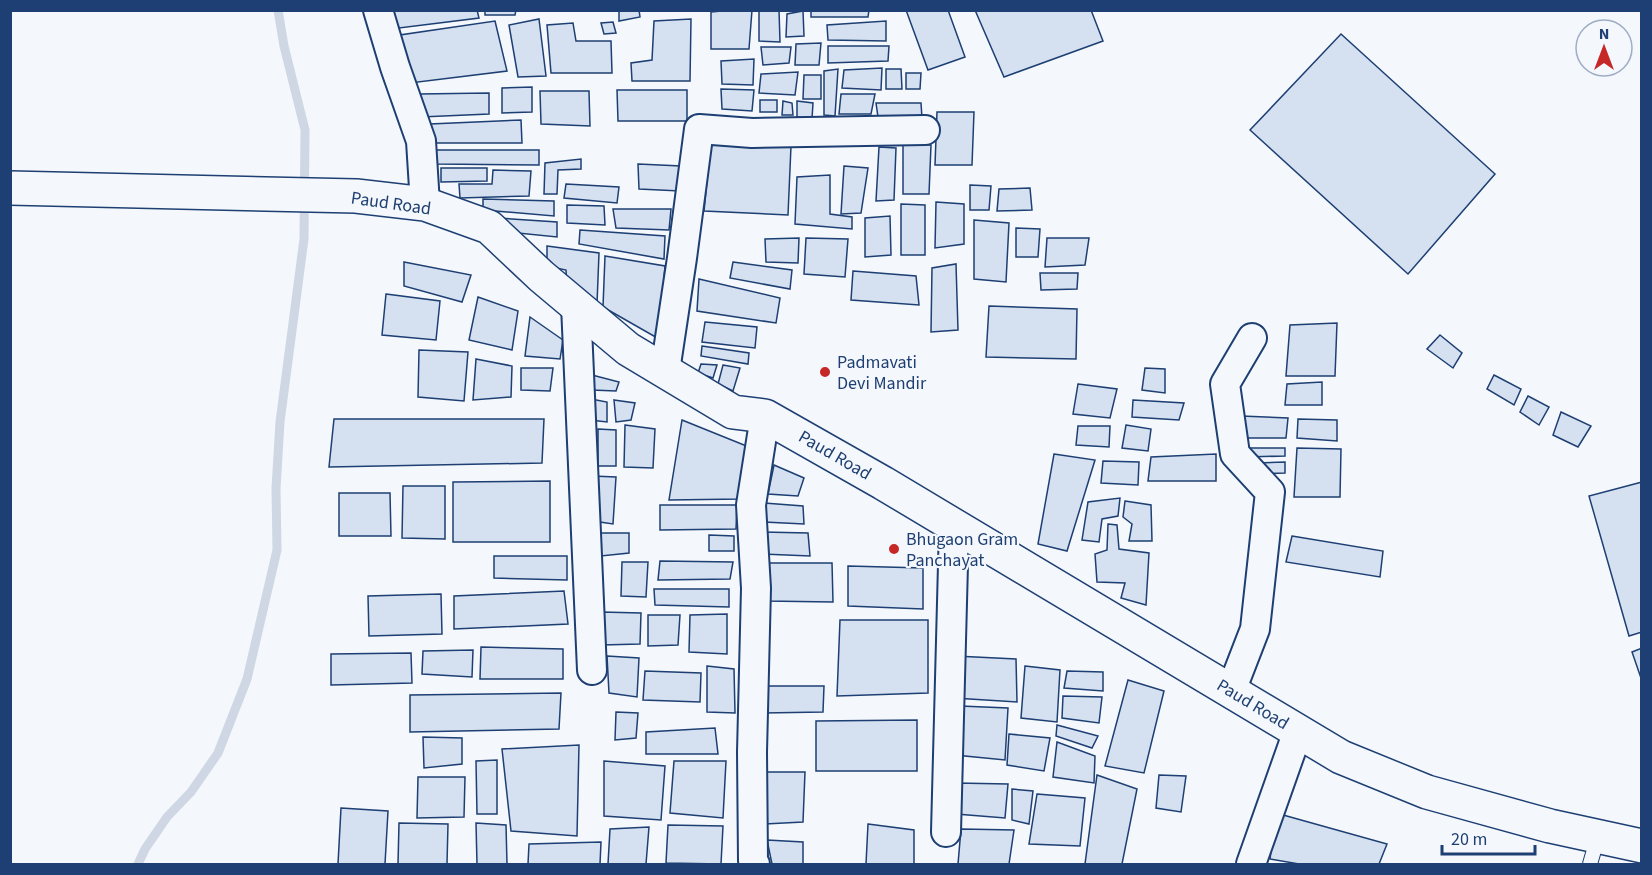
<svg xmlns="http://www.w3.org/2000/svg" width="1652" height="875" font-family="'Source Sans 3',sans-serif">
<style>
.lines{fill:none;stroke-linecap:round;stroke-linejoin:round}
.stream{stroke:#cfd7e4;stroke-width:9}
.building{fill:#d5e0f0;stroke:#1d3f73;stroke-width:1.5}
.lane-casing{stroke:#1d3f73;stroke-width:16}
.street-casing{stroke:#1d3f73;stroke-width:32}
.primary-casing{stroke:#1d3f73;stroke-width:36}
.lane{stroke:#f4f7fb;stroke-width:14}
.street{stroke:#f4f7fb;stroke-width:28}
.primary{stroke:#f4f7fb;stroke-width:33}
.poi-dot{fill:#c62828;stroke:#f4f7fb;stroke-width:2}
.labels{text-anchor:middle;stroke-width:4.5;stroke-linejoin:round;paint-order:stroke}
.street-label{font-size:18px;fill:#1d3f73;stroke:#f4f7fb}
.poi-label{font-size:18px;fill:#1d3f73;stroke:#f4f7fb;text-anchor:start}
</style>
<rect width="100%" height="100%" fill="#f4f7fb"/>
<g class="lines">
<polyline class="stream" points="138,864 145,849 167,817 191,792 218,753 247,679 277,550 276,488 280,422 304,239 305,130 284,46 278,10"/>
</g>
<g class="building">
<polygon points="391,10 477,10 479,18 399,28"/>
<polygon points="485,10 516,10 515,15 485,15"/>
<polygon points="619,10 639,10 640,17 619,21"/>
<polygon points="732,10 752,10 749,49 711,49 711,12"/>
<polygon points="759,10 779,10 780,42 759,41"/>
<polygon points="811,10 869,10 868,17 811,17"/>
<polygon points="906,10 948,10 965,57 928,70"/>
<polygon points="975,10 1091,10 1103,41 1004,77"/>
<polygon points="803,11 804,36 786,37 787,14"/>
<polygon points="539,19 546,76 518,77 509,25"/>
<polygon points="691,19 690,81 632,81 631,63 652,60 654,21"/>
<polygon points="495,21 507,71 410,83 400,35"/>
<polygon points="886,21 886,41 828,40 827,25"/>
<polygon points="613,22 616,33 604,34 601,23"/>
<polygon points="573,23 576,41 611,41 612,73 551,73 547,25"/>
<polygon points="1341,34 1495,174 1408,274 1250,130"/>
<polygon points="821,43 819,65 795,65 796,44"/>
<polygon points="828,46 889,46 888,61 828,63"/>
<polygon points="761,47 791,47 789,63 763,65"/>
<polygon points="754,59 753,85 722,84 721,61"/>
<polygon points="882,68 881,90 842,88 844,70"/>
<polygon points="838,69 835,116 824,115 824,71"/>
<polygon points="886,69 901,69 902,89 886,89"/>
<polygon points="798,72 795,95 759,93 761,74"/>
<polygon points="906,73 921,73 920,89 906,89"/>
<polygon points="804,75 821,75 821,99 803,99"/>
<polygon points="532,87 532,112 502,113 502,88"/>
<polygon points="721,89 754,90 752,111 722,109"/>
<polygon points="617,90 687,90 687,121 618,121"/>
<polygon points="540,91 589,91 590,126 541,124"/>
<polygon points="489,93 489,114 421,117 419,94"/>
<polygon points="841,94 875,94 871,114 839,114"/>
<rect x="760" y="100" width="17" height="12"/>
<polygon points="783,101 792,103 793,115 782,115"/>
<polygon points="797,101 813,103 812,119 797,117"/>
<polygon points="876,103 921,103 922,118 878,117"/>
<polygon points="937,112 974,112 972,165 935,165"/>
<polygon points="521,120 522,143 432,143 430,124"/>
<polygon points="711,141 791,146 788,215 704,211"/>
<polygon points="903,145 931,145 929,194 903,194"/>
<polygon points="879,147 896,148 894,200 876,201"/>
<polygon points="434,150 539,150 539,165 436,164"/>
<polygon points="581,159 581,169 558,170 557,194 544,194 545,163"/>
<polygon points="638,164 681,166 680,191 639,189"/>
<polygon points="844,166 868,168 861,213 841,214"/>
<polygon points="441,168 487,168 487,181 441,182"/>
<polygon points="493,170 531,171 529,196 460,198 459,184 492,184"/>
<polygon points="830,175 830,214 852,217 852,229 795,224 797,177"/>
<polygon points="566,184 619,187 617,203 564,198"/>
<polygon points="970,185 991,186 989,210 970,210"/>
<polygon points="1030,188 1032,210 997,211 999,189"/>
<polygon points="483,199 554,201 554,216 483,210"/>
<polygon points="936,202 964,204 964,244 935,248"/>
<polygon points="901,204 925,205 925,255 901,255"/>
<polygon points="567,205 604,206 605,225 567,223"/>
<polygon points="613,209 671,209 669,230 616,228"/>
<polygon points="890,216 891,255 865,257 865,218"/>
<polygon points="498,218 557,222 557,237 499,231"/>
<polygon points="974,220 1009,223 1006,282 974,279"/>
<polygon points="1016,228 1040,229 1038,257 1016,257"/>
<polygon points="580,230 665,236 664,259 579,244"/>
<polygon points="799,238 798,263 766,262 765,239"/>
<polygon points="806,238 848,239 845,277 804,274"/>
<polygon points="1047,238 1089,238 1085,265 1045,267"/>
<polygon points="547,246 599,253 597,304 567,288 566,270 547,266"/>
<polygon points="605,256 665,266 659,339 603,307"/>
<polygon points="404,262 471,275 462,302 404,286"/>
<polygon points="733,262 792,270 790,289 730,278"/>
<polygon points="956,264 958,330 931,332 932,268"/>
<polygon points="853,271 916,276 919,305 851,300"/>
<polygon points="1040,273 1078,273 1077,289 1041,290"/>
<polygon points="699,279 780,298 776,323 697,311"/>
<polygon points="386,294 440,301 436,340 382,335"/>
<polygon points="478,297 518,311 512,350 469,340"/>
<polygon points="989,306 1077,309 1076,359 986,357"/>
<polygon points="530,317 563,340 560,359 525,356"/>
<polygon points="705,322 757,327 755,348 702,342"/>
<polygon points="1337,323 1335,376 1286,376 1290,325"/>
<polygon points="1440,335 1462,353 1453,368 1427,349"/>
<polygon points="702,346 749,353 748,364 701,356"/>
<polygon points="419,350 468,352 464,401 418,397"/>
<polygon points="476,359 512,366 511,397 473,400"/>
<polygon points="701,364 717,365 713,378 698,373"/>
<polygon points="723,365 740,368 733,391 718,384"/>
<polygon points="521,368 553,368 550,391 521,390"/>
<polygon points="1145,368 1165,369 1165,393 1142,390"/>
<polygon points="592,375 619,382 616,391 592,390"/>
<polygon points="1494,375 1521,389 1514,405 1487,389"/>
<polygon points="1322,382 1322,405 1285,405 1287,384"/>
<polygon points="1078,384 1117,389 1110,418 1073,414"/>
<polygon points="1528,396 1549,407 1539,425 1520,412"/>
<polygon points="591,399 607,402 607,422 590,420"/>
<polygon points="614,400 635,403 631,420 616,422"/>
<polygon points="1133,400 1184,403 1179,420 1132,417"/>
<polygon points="1561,412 1591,426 1578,447 1553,435"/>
<polygon points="1241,416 1288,418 1286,438 1241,438"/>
<polygon points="334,419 544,419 542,463 329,467"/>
<polygon points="1298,419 1337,420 1337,441 1297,438"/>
<polygon points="682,420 749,447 741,499 669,500"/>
<polygon points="625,425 655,429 653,468 624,467"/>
<polygon points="1126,425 1151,429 1148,451 1122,448"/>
<polygon points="1078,426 1110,426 1109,447 1076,445"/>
<polygon points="598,429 616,430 616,466 598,466"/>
<polygon points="1244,448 1285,448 1285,456 1245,457"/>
<polygon points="1297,448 1341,449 1340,497 1294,497"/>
<polygon points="1054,454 1095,460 1067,551 1038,544"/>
<polygon points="1216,454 1216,481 1148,481 1151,457"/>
<polygon points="1103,461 1139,462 1138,485 1101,483"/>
<polygon points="1285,462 1285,473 1260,474 1257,463"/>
<polygon points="774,465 804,478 798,496 768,494"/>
<polygon points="592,476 616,477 613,524 593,521"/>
<polygon points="550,481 550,542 453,542 453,482"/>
<polygon points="1642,482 1642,632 1629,636 1589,496"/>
<polygon points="403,486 445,486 445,539 402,538"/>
<polygon points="339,493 390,493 391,536 339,536"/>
<polygon points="1120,498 1118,516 1102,519 1099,542 1082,540 1088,502"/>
<polygon points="1125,501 1151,505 1152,541 1129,541 1132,524 1123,517"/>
<polygon points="764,503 803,506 804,524 764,522"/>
<polygon points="660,505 737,505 736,529 660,530"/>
<polygon points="1108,524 1117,525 1119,549 1149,553 1146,605 1121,598 1125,583 1097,582 1095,554 1107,550"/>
<polygon points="760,532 808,533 810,556 760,554"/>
<polygon points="601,533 629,533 629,553 601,556"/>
<polygon points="709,535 734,536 734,551 709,551"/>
<polygon points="1292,536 1383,551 1380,577 1286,562"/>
<polygon points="494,556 567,556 567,580 494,578"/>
<polygon points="660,561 733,562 730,579 658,580"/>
<polygon points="622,562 648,562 646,597 621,596"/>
<polygon points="763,563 832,563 833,602 765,601"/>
<polygon points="848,566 923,568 923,609 848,606"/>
<polygon points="654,589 729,589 729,607 655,605"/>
<polygon points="564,591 568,624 454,629 454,596"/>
<polygon points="441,594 442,634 369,636 368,596"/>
<polygon points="601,612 641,613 640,644 602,645"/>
<polygon points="727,614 727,654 689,652 690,615"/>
<polygon points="648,615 680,615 678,645 648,646"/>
<polygon points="840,620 928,620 928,693 837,696"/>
<polygon points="481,647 563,649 563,679 480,679"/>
<polygon points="1642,648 1642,681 1632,652"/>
<polygon points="473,650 472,677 422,674 423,651"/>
<polygon points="411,653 412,683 331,685 331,654"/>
<polygon points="607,656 639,658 637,697 609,693"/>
<polygon points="955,656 1016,659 1017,702 954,698"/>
<polygon points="707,666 734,669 735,713 707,712"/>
<polygon points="1025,666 1060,670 1057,722 1021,718"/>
<polygon points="645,671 701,673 700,702 643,700"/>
<polygon points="1067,671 1103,672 1103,691 1064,688"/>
<polygon points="1128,680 1164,691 1144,773 1105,766"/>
<polygon points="762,686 824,686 823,712 763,713"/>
<polygon points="561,693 559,729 410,732 410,695"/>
<polygon points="1063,696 1102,697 1099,723 1062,718"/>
<polygon points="960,706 1008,708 1005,760 955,755"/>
<polygon points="616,712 638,713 636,738 615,740"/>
<polygon points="917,720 917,771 816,771 816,721"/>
<polygon points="1057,725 1098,736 1092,748 1056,736"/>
<polygon points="715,728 718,754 646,754 646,732"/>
<polygon points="1009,734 1050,738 1044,771 1007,765"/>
<polygon points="423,737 462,738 462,764 424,768"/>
<polygon points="1057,742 1095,756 1094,783 1053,777"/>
<polygon points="579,745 577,836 511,831 502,749"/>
<polygon points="497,760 497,814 477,814 476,761"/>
<polygon points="604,761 665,766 661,820 604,816"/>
<polygon points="674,761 726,761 723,818 670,813"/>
<polygon points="763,772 805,772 803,822 765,824"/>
<polygon points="1097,775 1137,789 1122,864 1085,864"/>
<polygon points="1159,775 1186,776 1181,812 1156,808"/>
<polygon points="418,777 465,777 464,817 417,818"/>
<polygon points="956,783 1008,784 1005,818 956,814"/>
<polygon points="1012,789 1033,791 1029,824 1012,820"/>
<polygon points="1037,794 1085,798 1080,846 1029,844"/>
<polygon points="341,808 388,811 385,864 338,864"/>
<polygon points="1276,813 1387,844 1379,864 1299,864 1270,859"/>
<polygon points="399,823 448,824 447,864 398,864"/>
<polygon points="476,823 506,825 507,864 477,864"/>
<polygon points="868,824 914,830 914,864 866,864"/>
<polygon points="668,825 723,826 721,864 666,863"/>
<polygon points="649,827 646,864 608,864 610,829"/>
<polygon points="961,829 1014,830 1009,864 958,864"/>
<polygon points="767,840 803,842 803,864 772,864"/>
<polygon points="601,842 600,864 528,864 529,844"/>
</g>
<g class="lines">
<defs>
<polyline id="lane" points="1590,864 1598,836"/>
<g id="street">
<polyline points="378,10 395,67 421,141 425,204"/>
<polyline points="576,305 592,670"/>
<polyline points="665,371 682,258 699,129 752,133 925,130"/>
<polyline points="1231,691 1255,629 1270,492 1235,454 1225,384 1252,338"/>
<polyline points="946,832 954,526"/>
<polyline points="755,864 753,861 752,752 756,588 751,505 765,416"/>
<polyline points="1251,864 1298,731"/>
</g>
<polyline id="primary" points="10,188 356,196 425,204 489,227 541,276 628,349 733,412 765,416 883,483 1341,757 1427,792 1550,826 1642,846"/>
</defs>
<use href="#lane" class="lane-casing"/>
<use href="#street" class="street-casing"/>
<use href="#primary" class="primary-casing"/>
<use href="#lane" class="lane"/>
<use href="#street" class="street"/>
<use href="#primary" class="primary"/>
</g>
<g class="poi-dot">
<circle cx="825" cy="372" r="6"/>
<circle cx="894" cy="549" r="6"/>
</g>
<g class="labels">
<g class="street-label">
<text transform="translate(391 203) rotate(8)" y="6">Paud Road</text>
<text transform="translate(835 455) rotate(30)" y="6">Paud Road</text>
<text transform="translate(1253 704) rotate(31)" y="6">Paud Road</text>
</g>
<g class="poi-label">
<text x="837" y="368">Padmavati<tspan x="837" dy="21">Devi Mandir</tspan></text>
<text x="906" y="545">Bhugaon Gram<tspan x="906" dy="21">Panchayat</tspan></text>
</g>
</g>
<rect width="1652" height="875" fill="none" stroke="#1d3f73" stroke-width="24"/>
<g transform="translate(1604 48)"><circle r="28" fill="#f4f7fb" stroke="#9eadc5" stroke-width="1.5"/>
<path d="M0-4.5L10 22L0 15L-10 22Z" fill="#c62828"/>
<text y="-9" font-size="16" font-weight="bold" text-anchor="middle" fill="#1d3f73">N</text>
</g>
<path d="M1442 845v9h93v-9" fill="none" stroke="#1d3f73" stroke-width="3"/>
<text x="1451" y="845" font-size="18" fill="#1d3f73" stroke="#f4f7fb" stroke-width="4.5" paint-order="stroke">20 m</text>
</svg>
